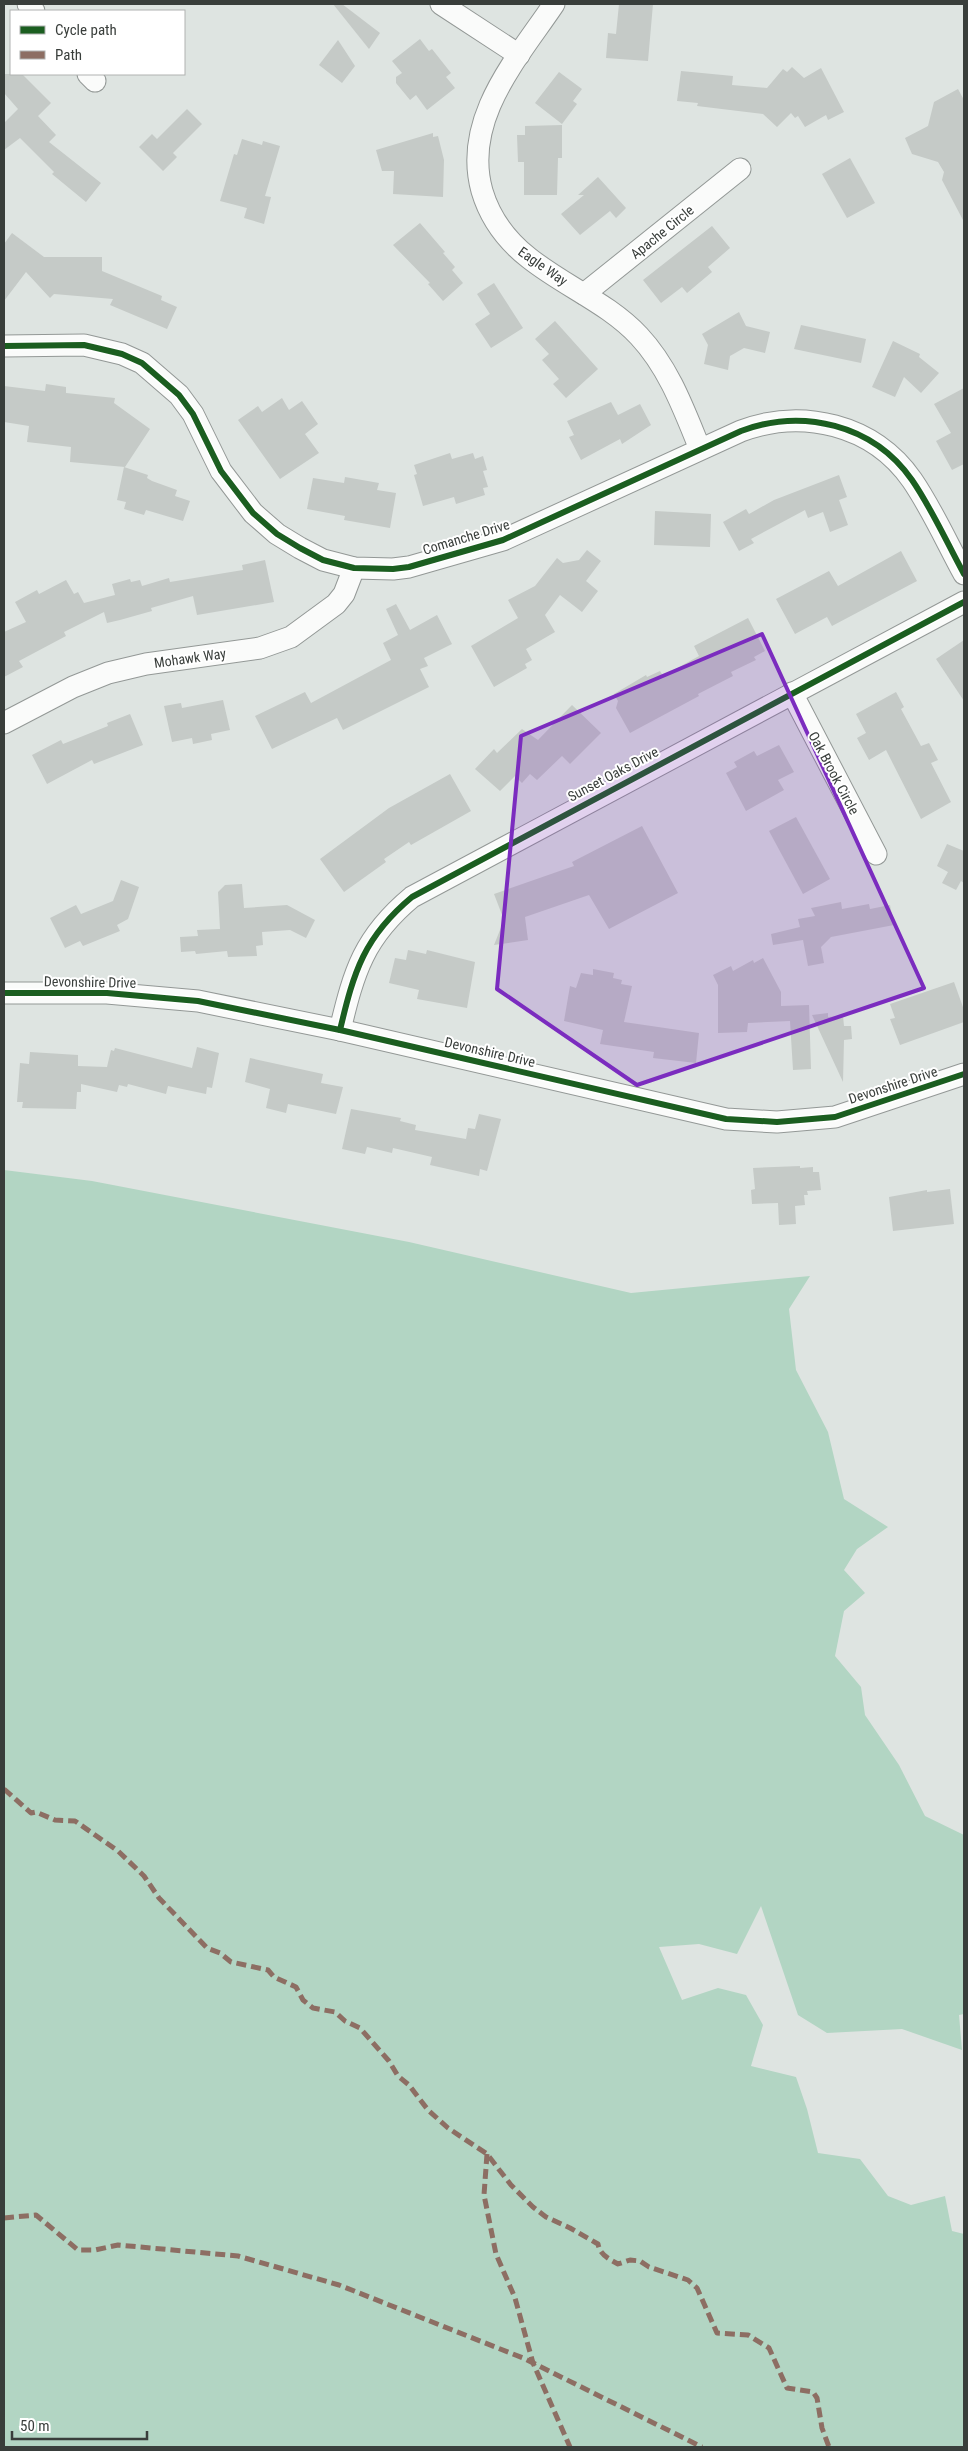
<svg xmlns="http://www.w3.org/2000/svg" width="968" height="2451" font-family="'Roboto Condensed',sans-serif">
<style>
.green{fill:#b2d5c3}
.building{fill:#c5cac7}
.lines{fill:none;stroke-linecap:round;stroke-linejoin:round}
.street-casing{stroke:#939896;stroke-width:23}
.street{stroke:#fafbfa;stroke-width:21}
.quiet{stroke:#8d6e63;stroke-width:5;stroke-dasharray:10 5;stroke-linecap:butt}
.cycleway-casing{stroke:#fff;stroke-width:9}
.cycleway{stroke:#1b5e20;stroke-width:6}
.marked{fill:#7b2cbf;fill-opacity:0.2;stroke:#7b2cbf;stroke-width:4;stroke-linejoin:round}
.labels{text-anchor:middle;stroke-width:4;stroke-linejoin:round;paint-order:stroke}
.street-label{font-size:14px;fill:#393e3b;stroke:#fff}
</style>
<rect width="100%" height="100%" fill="#dee4e1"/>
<polygon class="green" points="4,1170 92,1181 409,1242 631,1293 810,1276 789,1309 796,1370 828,1432 844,1499 888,1527 857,1549 844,1570 865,1593 844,1611 835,1656 861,1687 865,1715 899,1765 925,1816 964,1835 964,2014 959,2015 962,2050 902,2029 827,2033 798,2015 761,1906 737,1954 699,1944 659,1947 682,2000 718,1988 746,1995 763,2025 751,2066 796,2077 807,2109 818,2153 860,2159 888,2196 911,2205 945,2196 952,2231 964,2234 964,2447 4,2447"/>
<g class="building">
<polygon points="333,4 342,4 380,33 369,49"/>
<polygon points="619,4 653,4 648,61 606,58 608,33 616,34"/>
<polygon points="420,39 429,51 432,49 451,73 446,77 455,88 427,110 416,95 410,100 396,83 396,77 402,73 392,61"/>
<polygon points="338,40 355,66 342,83 319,65"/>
<polygon points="792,67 804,78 821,68 844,112 828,120 826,115 805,127 798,116 795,118 791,113 777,127 763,114 697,106 698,103 677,101 681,71 733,76 732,85 767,88 783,69 787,72"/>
<polygon points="559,72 582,89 573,101 577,104 562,124 535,103"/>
<polygon points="4,74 22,74 51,103 38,116 56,135 49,142 101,183 86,202 52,174 54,172 20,138 4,150 4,123 18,109 4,93"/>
<polygon points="958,89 964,100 964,222 942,180 944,172 938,162 912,154 905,138 928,126 934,102"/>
<polygon points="187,109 202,124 173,153 177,157 163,171 139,147 152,134 157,139"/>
<polygon points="562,125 562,158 558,158 557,195 524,195 524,162 518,162 517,135 525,135 525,126"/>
<polygon points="433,133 433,137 438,136 444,160 443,197 393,194 394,171 382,171 376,150"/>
<polygon points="242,139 262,145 263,141 280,146 265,196 271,197 264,224 244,218 247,208 220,201 234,154 237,155"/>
<polygon points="850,158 875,203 847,218 822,174"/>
<polygon points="598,177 626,208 616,218 610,211 580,235 561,214 584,195 578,195"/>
<polygon points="420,223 445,252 443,253 455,267 452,270 463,283 443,301 428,284 430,283 393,245"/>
<polygon points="712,226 730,248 708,267 712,272 687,293 682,287 661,303 643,280"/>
<polygon points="12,233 44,257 102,257 102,271 162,296 161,300 177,307 167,329 110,305 113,299 54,294 50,298 26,272 4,301 4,244"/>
<polygon points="494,283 523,328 491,348 475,324 490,314 477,294"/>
<polygon points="739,312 746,326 770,332 765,353 744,348 730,356 728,370 704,364 708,345 702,334"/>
<polygon points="555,321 598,369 566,398 553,384 559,379 542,360 549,354 535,339"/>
<polygon points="801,325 866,339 861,363 794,349"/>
<polygon points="893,341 920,354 919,357 939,373 921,393 904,377 895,397 872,387"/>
<polygon points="46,384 66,387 66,393 115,398 114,403 150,429 125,467 70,462 71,447 27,442 29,426 4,422 4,386 45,391"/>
<polygon points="964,388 964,464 952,470 936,441 951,433 934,404"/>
<polygon points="282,398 289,410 302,401 318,424 305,434 319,453 280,479 238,420 258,406 262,412"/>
<polygon points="611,402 618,415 640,404 651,425 622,444 620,439 581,460 569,437 574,435 567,421"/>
<polygon points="450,453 452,459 473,453 475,459 483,456 487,470 483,471 488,487 483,488 485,495 456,504 454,497 423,506 414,475 417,474 414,465"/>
<polygon points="124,467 148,475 147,478 152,481 177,490 175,496 190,501 183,521 146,510 144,515 124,509 126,502 117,500"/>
<polygon points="839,475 847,497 839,500 848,525 830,532 823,512 808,518 805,510 751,539 754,543 739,551 723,522 746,509 749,514 774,500"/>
<polygon points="345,477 379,483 377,490 396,493 390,528 344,520 345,516 307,509 313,478 344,483"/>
<polygon points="655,511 711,514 710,547 654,545"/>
<polygon points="587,550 601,561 586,581 598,591 582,612 560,595 545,615 555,632 526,649 532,660 525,664 527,668 494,687 471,646 518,618 508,600 535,586 557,558 563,563 579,560"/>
<polygon points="901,551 917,581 832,626 827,617 795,634 776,599 829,571 838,586"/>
<polygon points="265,560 274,602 197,615 193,596 151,608 152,611 120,620 107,623 104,612 64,632 66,636 19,661 23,667 4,677 4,632 26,622 15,602 37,590 39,594 66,580 74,594 78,592 84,603 115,595 112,584 130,579 131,582 140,580 142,586 169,578 170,582 243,570 242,565"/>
<polygon points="396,604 410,630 437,615 452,644 424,658 428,666 420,669 429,687 343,730 337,718 272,749 255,716 305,692 311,703 391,660 383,643 398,635 386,609"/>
<polygon points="748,618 765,651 754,657 756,660 731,672 733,676 698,694 699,696 630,733 616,708 618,701 614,694 646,675 647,677 660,671 663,676 699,656 694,646"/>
<polygon points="964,640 964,701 936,659"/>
<polygon points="896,692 904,707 901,709 921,746 929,743 938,760 931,763 951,802 921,819 886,750 869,760 857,738 866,733 856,714"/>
<polygon points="223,700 230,730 211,734 212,740 193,744 192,738 172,742 164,706 181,703 182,708"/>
<polygon points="572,705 601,733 570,764 562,756 537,780 530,774 522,783 515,776 500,791 475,769 494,749 497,753 522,729 538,740"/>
<polygon points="130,714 143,745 94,764 92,760 47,784 32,755 61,740 63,744 108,726 107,723"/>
<polygon points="779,745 794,772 778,780 784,790 746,811 726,773 737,767 734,762 754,751 757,756"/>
<polygon points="450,774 471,811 411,845 409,842 384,859 386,862 344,892 320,859 389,808"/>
<polygon points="796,817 830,879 803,894 769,831"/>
<polygon points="642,826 678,893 609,929 589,895 525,917 528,940 494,945 504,920 494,894 574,866 572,862"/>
<polygon points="947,844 964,851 964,883 961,881 956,890 942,883 948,872 937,866"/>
<polygon points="121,880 139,887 128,919 117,925 120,931 83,946 80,941 65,948 50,918 76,905 81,914 113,901"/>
<polygon points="242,884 244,908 287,905 315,920 306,938 290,930 262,932 263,945 256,946 257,956 228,957 227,951 196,954 195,951 181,952 180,937 198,936 197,930 220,929 218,892 225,885"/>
<polygon points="841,902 842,909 869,904 870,909 890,905 894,925 831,937 821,947 824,963 808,966 803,940 773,945 771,934 800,927 798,919 815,916 811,908"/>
<polygon points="408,950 426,954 427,950 475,962 467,1008 417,999 419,990 389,983 395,958 406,960"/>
<polygon points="763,958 781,992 781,1006 809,1005 811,1069 793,1070 790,1021 748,1023 747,1032 718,1033 718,985 713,975 731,966 733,971 753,960 754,963"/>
<polygon points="593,969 614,973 613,978 622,980 621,984 632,986 624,1022 699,1033 696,1063 653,1058 654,1052 600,1044 603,1030 564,1021 570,986 576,988 581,973 593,975"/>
<polygon points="954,982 964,1010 964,1022 900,1045 890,1019 895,1018 890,1004"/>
<polygon points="828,1013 828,1017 843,1016 844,1026 851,1026 852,1039 844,1040 843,1082 812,1015"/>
<polygon points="197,1047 219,1053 212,1088 207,1087 206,1094 168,1086 166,1094 128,1084 127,1087 119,1085 117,1092 81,1084 81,1092 77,1092 76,1109 22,1108 23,1102 17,1102 20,1063 29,1064 30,1052 78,1055 78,1066 107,1067 111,1050 114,1051 115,1048 192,1068"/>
<polygon points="250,1058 323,1074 321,1083 343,1087 336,1114 288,1104 286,1113 266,1108 270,1089 245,1082"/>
<polygon points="351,1109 401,1118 400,1121 416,1125 415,1130 466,1139 468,1128 475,1129 479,1114 501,1119 487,1171 480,1169 479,1176 430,1165 432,1157 393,1148 392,1153 367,1147 365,1154 342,1149"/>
<polygon points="800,1166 800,1168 813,1167 813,1172 819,1172 821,1190 807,1191 808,1195 804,1195 805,1205 795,1206 796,1224 779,1225 778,1203 752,1204 751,1190 755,1189 753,1168"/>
<polygon points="950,1189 954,1224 893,1231 889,1197 927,1190 927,1192"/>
</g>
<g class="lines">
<defs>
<g id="street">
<polyline points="28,4 34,11"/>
<polyline points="441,4 519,55"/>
<path d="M 554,4 C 517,59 462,119 482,191 C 490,218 506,240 529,258 C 564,286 608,303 639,336 C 669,368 684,410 700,449"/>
<polyline points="88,74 95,81"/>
<polyline points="584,294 740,169"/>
<path d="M 4,346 L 84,345 L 122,354 L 142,363 L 179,395 L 193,414 L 221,471 L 253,513 L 277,534 L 300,548 L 323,560 L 354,568 L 393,569 L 409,567 L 503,540 L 741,431 C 802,408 873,424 912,480 C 932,509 947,543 964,574"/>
<polyline points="792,693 876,854"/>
<polyline points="4,723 73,687 108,673 146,664 260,648 291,637 336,604 344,594 354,568"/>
<polyline points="4,993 107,993 198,1001 340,1030 726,1119 777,1122 835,1117 964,1074"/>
<path d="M 340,1030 C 354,971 364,937 412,897 L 964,602"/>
</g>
</defs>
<use href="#street" class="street-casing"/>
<use href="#street" class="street"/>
<g class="quiet">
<path d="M 4,1789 L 31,1813 L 36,1812 L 55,1820 L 75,1821 L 118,1851 L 144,1876 L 159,1898 L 207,1948 L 220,1953 L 231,1962 L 268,1970 L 274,1977 L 296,1987 L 303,2000 L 313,2008 L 335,2012 L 345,2021 L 360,2028 L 389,2061 L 398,2076 L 409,2085 L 428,2110 L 448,2128 L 487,2154 L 511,2185 L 533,2207 L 546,2217 L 570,2228 L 598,2244 C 600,2255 609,2259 618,2264 L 630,2260 L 640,2261 L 649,2267 L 688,2280 L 697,2288 L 717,2333 L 748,2335 L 769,2348 L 787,2388 L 813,2392 L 817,2398 L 822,2428 L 829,2447"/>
<polyline points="487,2154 484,2195 496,2254 515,2298 533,2363 570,2447"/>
<polyline points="4,2218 36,2215 78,2250 95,2250 118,2245 238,2256 339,2285 523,2358 702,2447"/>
</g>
<defs>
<g id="cycleway">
<path d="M 4,346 L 84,345 L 122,354 L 142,363 L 179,395 L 193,414 L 221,471 L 253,513 L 277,534 L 300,548 L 323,560 L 354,568 L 393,569 L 409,567 L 503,540 L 741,431 C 802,408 873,424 912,480 C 932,509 947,543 964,574"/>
<polyline points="4,993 107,993 198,1001 340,1030 726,1119 777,1122 835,1117 964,1074"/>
<path d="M 340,1030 C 354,971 364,937 412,897 L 964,602"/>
</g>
</defs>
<use href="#cycleway" class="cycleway-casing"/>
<use href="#cycleway" class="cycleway"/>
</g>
<path class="marked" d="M 762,634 L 924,988 L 637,1085 L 497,989 L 521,736 Z"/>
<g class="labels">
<g class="street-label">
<text transform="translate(662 232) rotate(-39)" y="5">Apache Circle</text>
<text transform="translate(543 266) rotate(35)" y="5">Eagle Way</text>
<text transform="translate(466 537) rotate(-17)" y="5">Comanche Drive</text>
<text transform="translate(190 658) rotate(-8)" y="5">Mohawk Way</text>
<text transform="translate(834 773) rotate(62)" y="5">Oak Brook Circle</text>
<text transform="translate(613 774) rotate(-28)" y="5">Sunset Oaks Drive</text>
<text transform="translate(90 982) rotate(1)" y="5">Devonshire Drive</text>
<text transform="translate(490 1052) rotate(13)" y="5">Devonshire Drive</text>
<text transform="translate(893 1085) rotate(-18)" y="5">Devonshire Drive</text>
</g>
</g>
<rect width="968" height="2451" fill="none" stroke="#393e3b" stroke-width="10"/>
<rect x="10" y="10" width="175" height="65" fill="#ffffff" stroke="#b0b2b1"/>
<rect x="20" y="26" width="25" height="8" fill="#1b5e20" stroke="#b0b2b1"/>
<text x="55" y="35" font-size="15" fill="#393e3b">Cycle path</text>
<rect x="20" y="51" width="25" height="8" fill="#8d6e63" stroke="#b0b2b1"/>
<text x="55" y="60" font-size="15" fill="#393e3b">Path</text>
<path d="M12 2431v8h135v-8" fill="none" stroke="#393e3b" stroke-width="2.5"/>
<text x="20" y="2431" font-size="15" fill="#393e3b" stroke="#ffffff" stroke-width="4" paint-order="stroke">50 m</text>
</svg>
